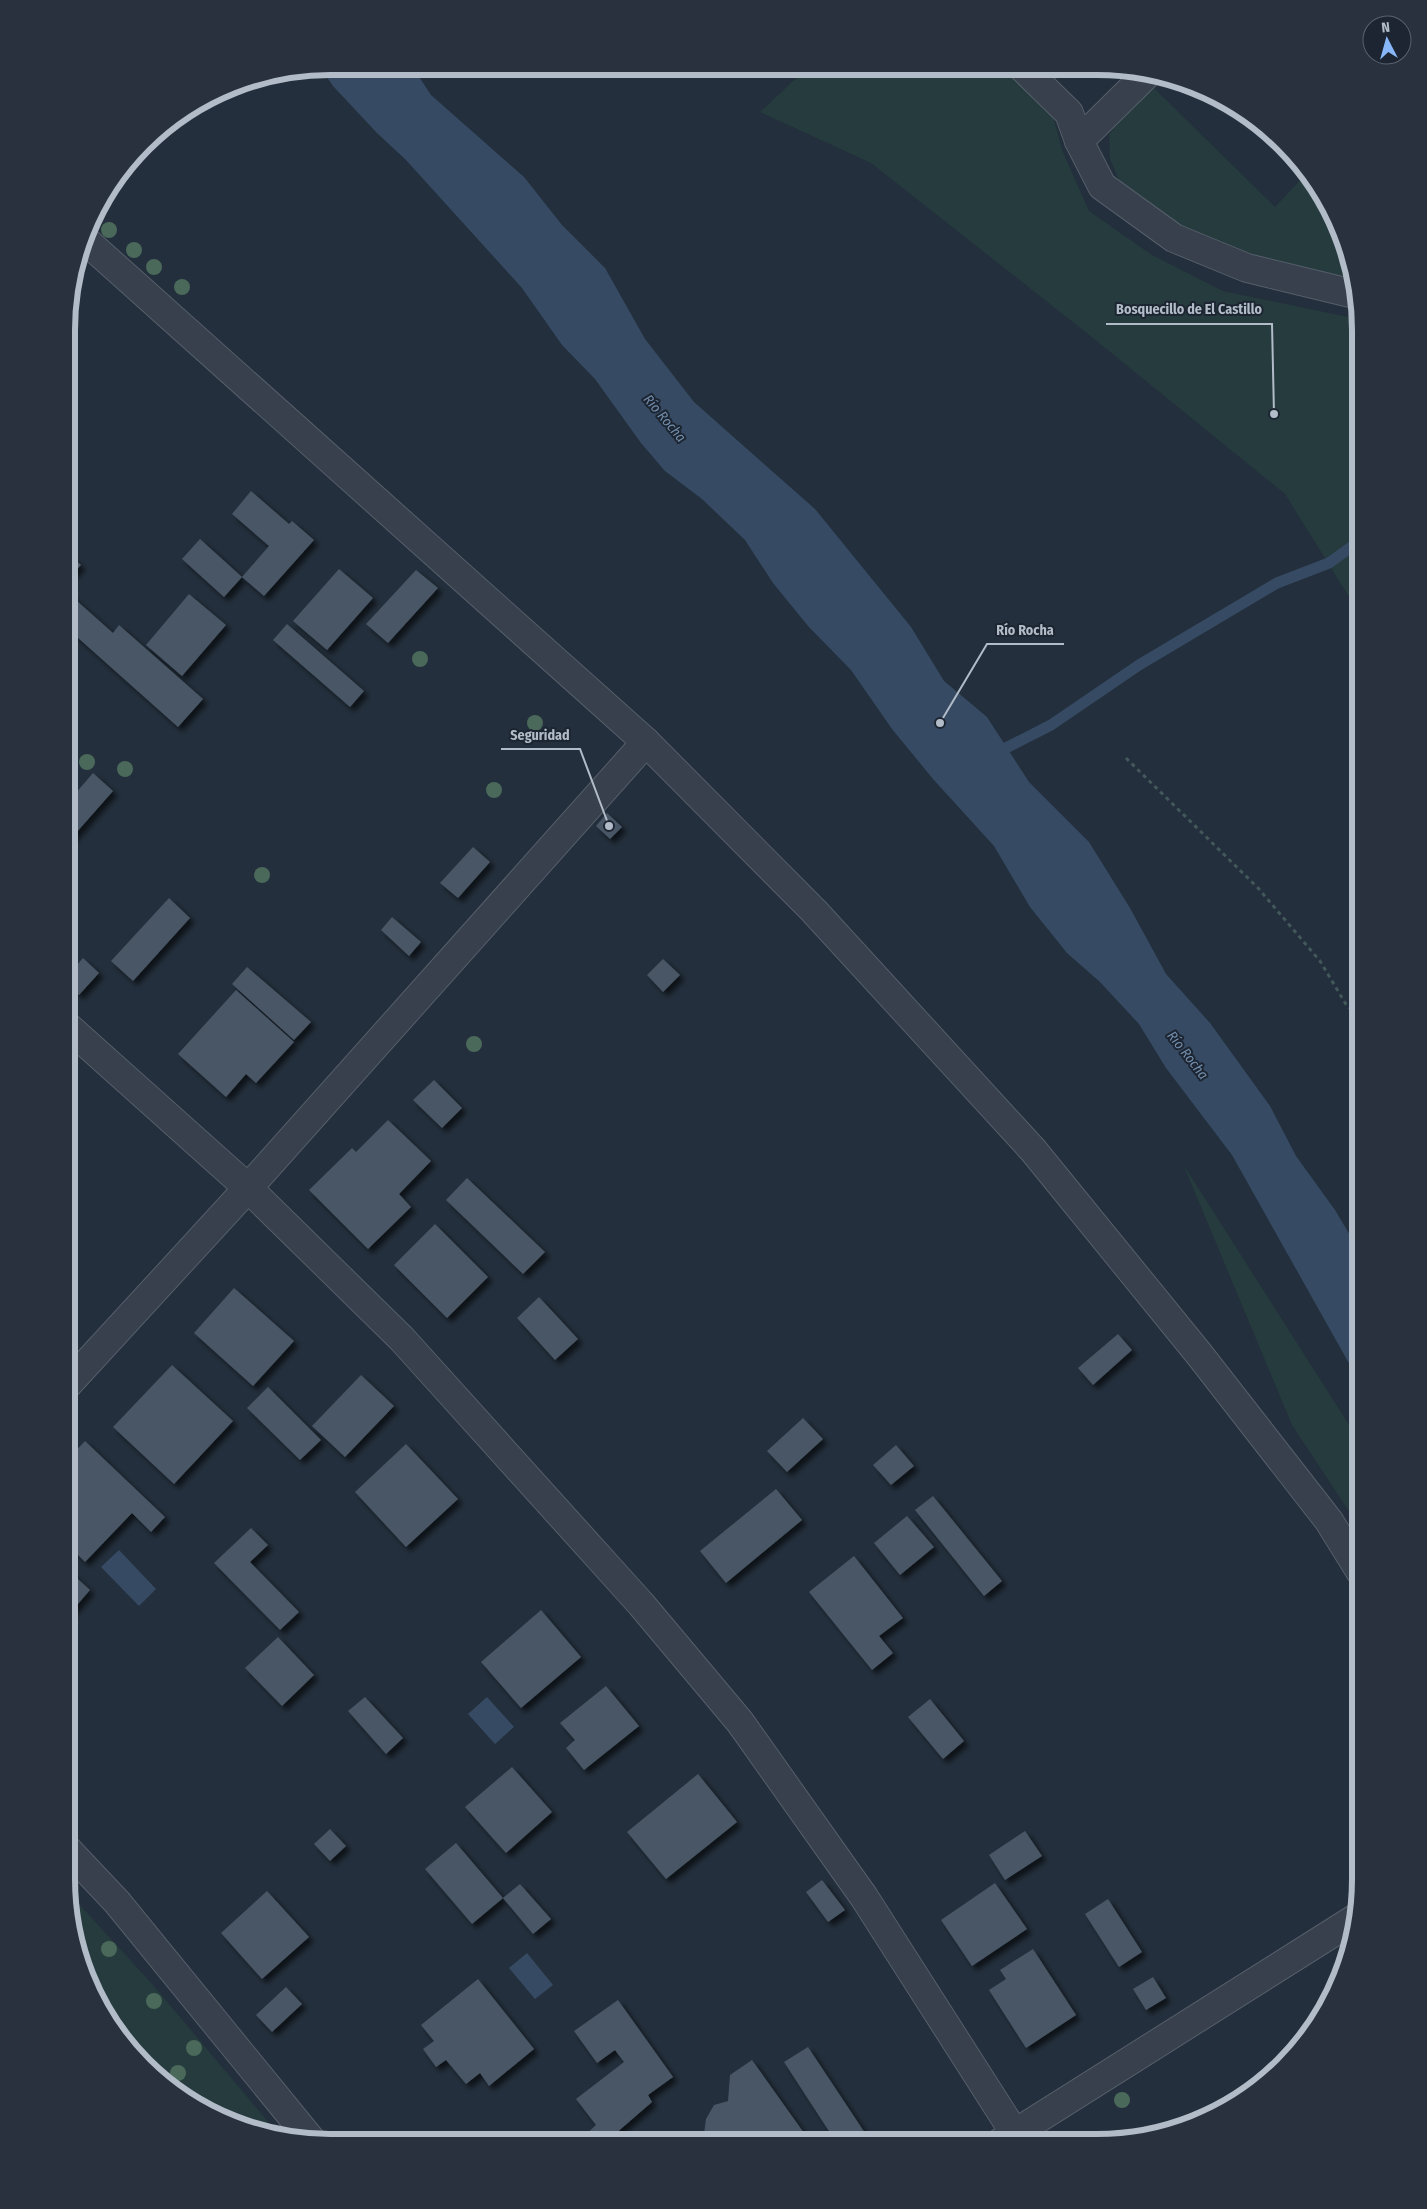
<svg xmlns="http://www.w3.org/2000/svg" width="1427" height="2209" font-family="'Fira Sans Condensed',sans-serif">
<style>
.green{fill:#253b3d}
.water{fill:#364b63}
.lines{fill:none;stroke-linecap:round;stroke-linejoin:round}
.stream{stroke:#364b63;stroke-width:11}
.building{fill:#495665;filter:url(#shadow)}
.minor-casing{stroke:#555e6a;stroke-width:30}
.tertiary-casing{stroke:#555e6a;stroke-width:30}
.path{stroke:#43585a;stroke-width:3;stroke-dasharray:4 4;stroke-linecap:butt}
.minor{stroke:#37404c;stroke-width:28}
.tertiary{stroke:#37404c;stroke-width:28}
.tree{fill:#4a695a}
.labels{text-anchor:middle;stroke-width:4;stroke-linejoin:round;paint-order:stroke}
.water-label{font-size:14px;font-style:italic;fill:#728dab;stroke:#1c2531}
.rim{fill:none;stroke:#b2bbc8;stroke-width:6}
.leader{fill:none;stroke:#b2bbc8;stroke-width:2}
.callout-dot{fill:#b2bbc8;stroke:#1c2531;stroke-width:2}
.callout-label{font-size:14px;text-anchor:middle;font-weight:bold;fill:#b2bbc8;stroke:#1c2531;stroke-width:4;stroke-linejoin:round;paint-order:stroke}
</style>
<defs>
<filter id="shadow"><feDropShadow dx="4.5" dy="4.5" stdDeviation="2.5" flood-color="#0009"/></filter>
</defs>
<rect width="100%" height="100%" fill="#232f3c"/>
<g class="green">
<polygon points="807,68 1010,68 1051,108 1062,150 1089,211 1152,255 1223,291 1358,319 1361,330 1361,616 1285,494 1088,334 871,163 760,112"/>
<polygon points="1153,87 1275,207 1308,172 1341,229 1351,279 1234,252 1157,213 1120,182 1110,159 1109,135 1119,121"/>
<polygon points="1183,1164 1360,1442 1360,1528 1292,1425"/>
<polygon points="69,1893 153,1985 281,2137 230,2123 170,2088 121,2040 86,1980"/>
</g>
<g class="water">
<polygon points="330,66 412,66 431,95 524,177 562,225 605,268 645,339 694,402 815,509 911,627 944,681 987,717 1029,782 1089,842 1130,908 1166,974 1210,1023 1270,1106 1296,1156 1335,1210 1360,1252 1360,1383 1232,1155 1166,1068 1139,1024 1100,982 1067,953 1030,907 994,846 933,779 892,729 851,670 808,626 773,583 745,540 702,499 665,471 641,443 595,379 562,345 522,288 406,160 377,133 333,86 321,68"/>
<polygon points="119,1550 156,1589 139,1606 101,1567"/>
<polygon points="487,1697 514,1727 495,1744 468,1714"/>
<polygon points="527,1953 553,1985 535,1999 509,1968"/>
</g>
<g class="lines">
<polyline class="stream" points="994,754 1051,725 1139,665 1277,583 1329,563 1361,540"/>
</g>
<g class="building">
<polygon points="251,491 289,524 292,521 314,540 264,596 242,577 224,597 182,559 200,539 242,577 269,546 232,514"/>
<polygon points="68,554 81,565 68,579"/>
<polygon points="339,569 373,598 327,650 293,621"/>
<polygon points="416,570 438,588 388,643 366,624"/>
<polygon points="68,593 113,633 119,625 203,699 178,727 68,629"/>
<polygon points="189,594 226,625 182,676 146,645"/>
<polygon points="287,624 364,691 350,707 273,640"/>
<polygon points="93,773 113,791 68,842 68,802"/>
<polygon points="607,813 622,827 610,839 596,826"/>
<polygon points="473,847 490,862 458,898 440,883"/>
<polygon points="169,898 190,918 133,981 111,961"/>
<polygon points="392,917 421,942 409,956 381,930"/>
<polygon points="83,958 99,973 79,995 68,985 68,975"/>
<polygon points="663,959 680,975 663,992 647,975"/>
<polygon points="247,967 311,1022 294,1040 232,984"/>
<polygon points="236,990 294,1042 256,1083 246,1074 226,1097 178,1054"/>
<polygon points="434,1080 462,1108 442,1128 413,1100"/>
<polygon points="388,1120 431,1161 399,1194 411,1207 368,1249 309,1190 352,1148 356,1152"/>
<polygon points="467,1178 545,1252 523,1274 446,1200"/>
<polygon points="435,1224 488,1277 447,1318 394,1265"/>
<polygon points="234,1288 294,1341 253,1386 194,1333"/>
<polygon points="539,1297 578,1339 555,1360 517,1318"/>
<polygon points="1118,1334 1132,1350 1093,1385 1078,1368"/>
<polygon points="172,1365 233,1421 174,1484 113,1427"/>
<polygon points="361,1375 394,1406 345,1457 312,1426"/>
<polygon points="268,1387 321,1440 300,1460 247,1408"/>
<polygon points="803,1418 823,1439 787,1472 767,1451"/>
<polygon points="85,1441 165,1517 151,1532 132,1513 85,1562 67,1544 67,1460"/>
<polygon points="406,1444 458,1499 406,1547 355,1492"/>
<polygon points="896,1445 914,1466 891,1485 873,1465"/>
<polygon points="776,1489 802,1520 726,1583 700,1551"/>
<polygon points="933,1496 1002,1581 984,1596 915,1510"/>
<polygon points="907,1516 934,1547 900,1575 874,1543"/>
<polygon points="251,1528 268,1545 250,1562 299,1612 280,1630 214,1563"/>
<polygon points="854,1556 903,1618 879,1636 893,1653 872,1670 809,1592"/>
<polygon points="67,1569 90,1590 71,1612 67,1608"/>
<polygon points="541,1610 581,1657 521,1708 481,1662"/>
<polygon points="278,1637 314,1675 282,1706 245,1668"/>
<polygon points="606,1686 639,1726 584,1770 566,1748 575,1740 560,1723"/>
<polygon points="365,1697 403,1738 386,1754 348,1711"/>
<polygon points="930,1699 964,1741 943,1759 908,1717"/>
<polygon points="512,1767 552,1812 506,1853 465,1807"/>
<polygon points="698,1774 737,1822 666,1879 627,1832"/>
<polygon points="330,1829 346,1846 330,1861 314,1844"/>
<polygon points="1025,1831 1042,1856 1005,1880 989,1855"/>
<polygon points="456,1843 503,1898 472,1924 425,1869"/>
<polygon points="822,1880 845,1910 828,1922 806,1892"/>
<polygon points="995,1883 1027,1929 972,1966 941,1920"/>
<polygon points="520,1884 551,1919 533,1934 503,1898"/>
<polygon points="267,1891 309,1937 262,1979 221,1933"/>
<polygon points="1108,1899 1142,1952 1119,1967 1085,1914"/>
<polygon points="1033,1949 1076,2015 1026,2048 989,1990 1006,1979 1000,1970"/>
<polygon points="1153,1977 1166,1998 1146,2010 1133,1989"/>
<polygon points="478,1979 534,2049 489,2086 480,2073 466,2084 446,2060 436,2067 423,2049 434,2041 421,2025"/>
<polygon points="286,1987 302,2004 272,2032 256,2015"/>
<polygon points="618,2000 673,2077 648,2095 652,2102 607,2141 584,2141 582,2138 596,2125 576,2099 624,2062 615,2050 597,2063 574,2031"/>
<polygon points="808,2047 871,2142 836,2142 784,2062"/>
<polygon points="752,2060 809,2140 806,2142 710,2142 704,2134 706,2119 714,2105 728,2101 730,2075"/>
</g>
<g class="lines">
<defs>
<g id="minor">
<polyline points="1023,68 1069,113 1079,141 1102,186 1174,238 1247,268 1354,294"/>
<polyline points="1079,141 1148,73"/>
<polyline points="67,1026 248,1188 402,1339 641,1604 740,1722 864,1897 1021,2143"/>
<polyline points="67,1385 248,1188 646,742"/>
<polyline points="66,1848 117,1902 312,2141"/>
<polyline points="1001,2142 1356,1918"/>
</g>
<polyline id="tertiary" points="85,240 646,742 814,911 1033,1150 1199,1354 1329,1521 1360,1571"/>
</defs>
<use href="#minor" class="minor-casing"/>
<use href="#tertiary" class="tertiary-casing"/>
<polyline class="path" points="1126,758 1258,888 1320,961 1347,1006 1360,1016"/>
<use href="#minor" class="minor"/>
<use href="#tertiary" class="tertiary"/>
</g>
<g class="tree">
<circle cx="109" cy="230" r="8"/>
<circle cx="134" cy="250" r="8"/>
<circle cx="154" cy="267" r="8"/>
<circle cx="182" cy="287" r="8"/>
<circle cx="420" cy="659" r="8"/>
<circle cx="535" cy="723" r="8"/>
<circle cx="87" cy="762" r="8"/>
<circle cx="125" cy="769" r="8"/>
<circle cx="494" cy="790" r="8"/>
<circle cx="262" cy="875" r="8"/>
<circle cx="474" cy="1044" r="8"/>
<circle cx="109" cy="1949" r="8"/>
<circle cx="154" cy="2001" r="8"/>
<circle cx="194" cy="2048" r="8"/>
<circle cx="178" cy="2073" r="8"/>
<circle cx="1122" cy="2100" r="8"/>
</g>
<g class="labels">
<g class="water-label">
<text transform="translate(665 418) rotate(50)" y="5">Río Rocha</text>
<text transform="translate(1188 1055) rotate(52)" y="5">Río Rocha</text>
</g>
</g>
<path d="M0 0H1427V2209H0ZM330 75H1097A255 255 0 0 1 1352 330V1879A255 255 0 0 1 1097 2134H330A255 255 0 0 1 75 1879V330A255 255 0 0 1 330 75Z" fill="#28313d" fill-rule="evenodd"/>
<path class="rim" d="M330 75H1097A255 255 0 0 1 1352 330V1879A255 255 0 0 1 1097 2134H330A255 255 0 0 1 75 1879V330A255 255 0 0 1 330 75Z"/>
<path class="leader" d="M1274 414L1272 324H1106M940 723L987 644H1064M609 826L580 749H501"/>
<g class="callout-dot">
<circle cx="1274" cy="414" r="5"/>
<circle cx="940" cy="723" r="5"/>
<circle cx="609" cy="826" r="5"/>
</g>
<g class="callout-label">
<text x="1189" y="314">Bosquecillo de El Castillo</text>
<text x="1025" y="635">Río Rocha</text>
<text x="540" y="740">Seguridad</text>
</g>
<g transform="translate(1387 40) rotate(354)"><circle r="24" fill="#1c2531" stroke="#58616d"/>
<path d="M0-4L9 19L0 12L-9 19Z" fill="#87b7f8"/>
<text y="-8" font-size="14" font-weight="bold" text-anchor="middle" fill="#b2bbc8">N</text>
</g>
</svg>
